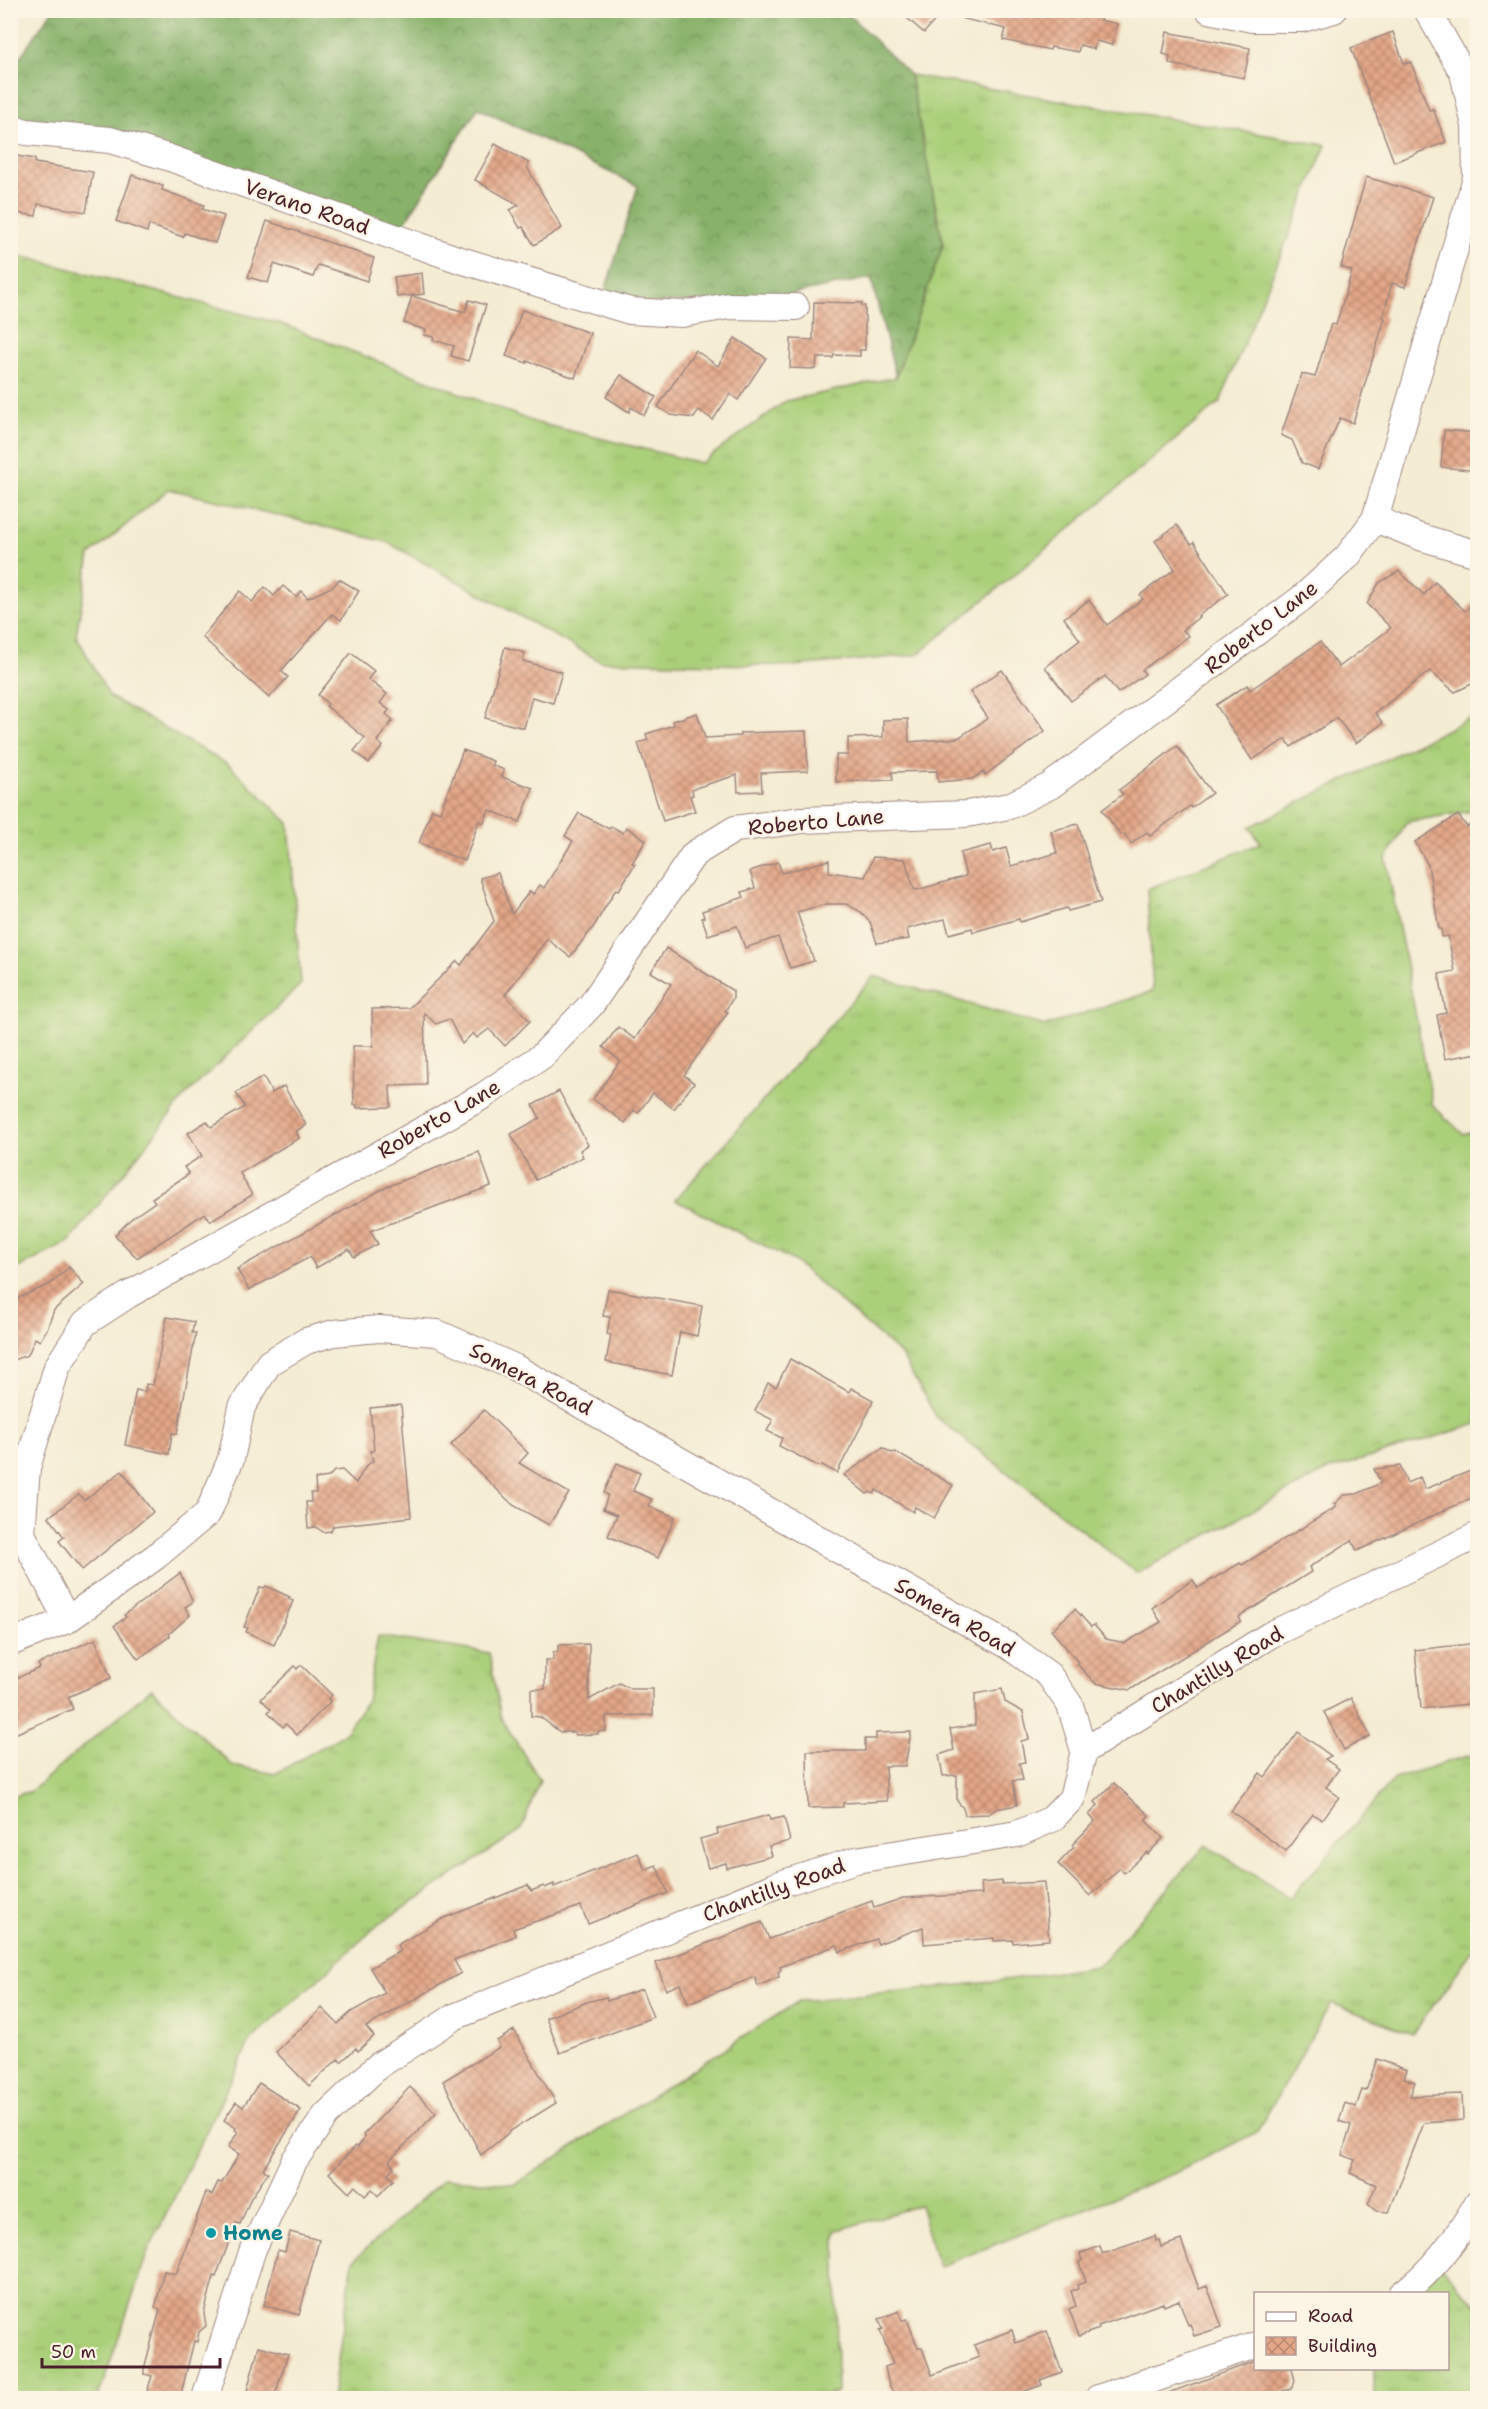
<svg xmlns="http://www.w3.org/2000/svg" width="1488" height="2409" font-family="'Shantell Sans',sans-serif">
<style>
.grass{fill:url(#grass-tufts);stroke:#7a7852;stroke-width:1.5}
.forest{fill:url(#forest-crowns);stroke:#69684a;stroke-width:1.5}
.building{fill:url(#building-cross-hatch)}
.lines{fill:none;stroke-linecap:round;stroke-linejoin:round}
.minor-casing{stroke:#9f867f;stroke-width:28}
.minor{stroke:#fff;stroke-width:26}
.culture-dot{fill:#0f9aa8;stroke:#fcf5e5;stroke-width:2}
.labels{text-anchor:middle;stroke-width:4.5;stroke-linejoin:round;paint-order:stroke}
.street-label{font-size:21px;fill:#4a1f2b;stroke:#fcf5e5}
.culture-label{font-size:21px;font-weight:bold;fill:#0d838f;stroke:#fcf5e5;text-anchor:start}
</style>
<defs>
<pattern id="grass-tufts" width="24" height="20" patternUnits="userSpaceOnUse" patternTransform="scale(1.5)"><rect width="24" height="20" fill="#abd07a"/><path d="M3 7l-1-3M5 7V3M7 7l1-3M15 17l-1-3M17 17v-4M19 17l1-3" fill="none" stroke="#95b26a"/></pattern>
<pattern id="forest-crowns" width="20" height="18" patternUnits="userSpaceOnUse" patternTransform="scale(1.5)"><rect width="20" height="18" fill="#88b26a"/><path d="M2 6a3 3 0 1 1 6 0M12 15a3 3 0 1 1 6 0" fill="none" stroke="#719057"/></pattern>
<pattern id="building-cross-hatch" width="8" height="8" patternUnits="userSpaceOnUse" patternTransform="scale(1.5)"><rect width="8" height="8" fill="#e3a788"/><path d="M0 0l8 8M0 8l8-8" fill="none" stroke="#ba876f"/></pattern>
</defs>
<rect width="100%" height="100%" fill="#fcf5e5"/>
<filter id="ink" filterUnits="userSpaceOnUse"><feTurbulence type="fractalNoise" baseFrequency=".0167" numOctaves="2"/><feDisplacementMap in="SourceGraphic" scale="12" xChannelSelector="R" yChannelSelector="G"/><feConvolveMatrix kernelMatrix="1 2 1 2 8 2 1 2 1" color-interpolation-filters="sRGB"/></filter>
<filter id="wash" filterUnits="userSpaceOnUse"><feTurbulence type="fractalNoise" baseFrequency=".008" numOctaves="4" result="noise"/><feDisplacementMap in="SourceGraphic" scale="24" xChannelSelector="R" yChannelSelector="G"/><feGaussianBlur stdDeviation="1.35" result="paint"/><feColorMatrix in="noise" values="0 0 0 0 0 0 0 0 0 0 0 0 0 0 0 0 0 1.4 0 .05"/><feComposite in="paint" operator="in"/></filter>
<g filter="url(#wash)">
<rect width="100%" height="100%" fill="#f4ecd3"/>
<g class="grass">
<polygon points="910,75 1326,145 1220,402 1036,557 917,655 793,666 600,661 387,542 169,489 90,555 76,635 110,697 229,765 289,823 301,984 185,1096 69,1242 11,1272 11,256 17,255 282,324 534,422 701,463 786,401 896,377 943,245"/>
<polygon points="1477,717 1477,810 1407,822 1386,859 1433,1106 1463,1134 1477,1131 1477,1424 1326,1471 1137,1573 937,1418 901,1355 794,1261 675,1200 874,976 1045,1026 1153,991 1147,889 1261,843 1249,827 1470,718"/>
<polygon points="378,1636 489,1653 501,1718 540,1780 521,1830 379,1924 250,2041 147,2254 98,2398 11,2398 11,1797 31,1791 151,1689 232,1765 275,1774 343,1735 367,1701"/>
<polygon points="1477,1753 1477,1944 1413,2034 1331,2003 1257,2132 1173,2174 938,2267 920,2205 836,2231 837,2392 821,2398 332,2398 353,2261 445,2178 514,2185 799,2001 991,1982 1098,1966 1206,1845 1290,1898 1395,1778"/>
<polygon points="1437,2263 1477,2306 1477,2398 1374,2398 1374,2369 1448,2368 1448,2294 1402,2293"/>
</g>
<polygon class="forest" points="52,11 845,11 910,75 943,245 896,377 871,278 764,300 601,304 638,186 478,108 395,238 167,157 11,127 11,70"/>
<g id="blocks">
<g class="building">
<polygon points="898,10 927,10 936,19 924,33"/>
<polygon points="960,10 1072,10 1101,17 1100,20 1117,24 1112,45 1096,41 1094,49 1080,45 1078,52 1051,47 1050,50 1003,40 1006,29 960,18"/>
<polygon points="1167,32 1250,48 1244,78 1169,64 1170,56 1163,54"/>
<polygon points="1393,32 1404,64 1411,62 1429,110 1433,109 1446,142 1394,162 1351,48"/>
<polygon points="495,144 529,163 527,167 562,228 534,245 523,227 520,228 510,210 519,205 475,180"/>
<polygon points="10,155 35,159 35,163 93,172 86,212 38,204 36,216 10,212"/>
<polygon points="132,175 163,186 162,190 204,205 202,209 224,216 215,243 185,233 183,237 149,225 147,232 116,221"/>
<polygon points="1366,177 1433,197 1405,287 1392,283 1383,317 1385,318 1353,423 1340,418 1318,469 1302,463 1292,440 1281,435 1302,374 1315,377 1331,324 1336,325 1352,271 1341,267"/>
<polygon points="267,221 374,258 367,281 318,265 313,277 274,264 268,283 248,277"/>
<polygon points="422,273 424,294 397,297 394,277"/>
<polygon points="412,296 465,312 469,300 486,305 468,361 451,356 454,346 433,340 434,337 424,335 426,330 404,323"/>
<polygon points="814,302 862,303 862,306 865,306 865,350 860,350 860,356 834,355 833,358 817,358 816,369 790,368 791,339 813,340"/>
<polygon points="522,310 590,333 575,378 527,361 527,363 506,356"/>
<polygon points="735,338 766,358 738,400 730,394 713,420 699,410 694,418 671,415 658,407 695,350 718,366"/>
<polygon points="621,375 656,397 644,415 631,407 629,412 606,397"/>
<polygon points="1444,430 1478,433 1478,471 1441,467"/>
<polygon points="1177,525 1191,544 1194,542 1228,594 1198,616 1199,617 1183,630 1189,636 1142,670 1145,674 1118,693 1105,676 1071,701 1045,667 1080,640 1064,618 1089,600 1107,625 1143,599 1140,595 1175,569 1155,541"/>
<polygon points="1399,571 1424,595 1435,582 1465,611 1478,598 1478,681 1455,692 1430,671 1375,713 1383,723 1356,743 1337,718 1291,747 1286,739 1252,760 1216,705 1247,685 1250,690 1320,642 1339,667 1391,628 1367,604 1379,583"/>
<polygon points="339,579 359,591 341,620 332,614 281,671 288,677 269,698 202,637 240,591 252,602 265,587 274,596 283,586 296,597 301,591 308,598 334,586"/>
<polygon points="505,647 525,653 523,661 562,672 553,703 532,697 524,728 485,718"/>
<polygon points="351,653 374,671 368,679 387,694 380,703 389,710 386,714 393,720 377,741 383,746 369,763 354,751 365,738 326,706 328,704 318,695"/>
<polygon points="1002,670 1045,731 985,775 983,772 972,779 938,782 937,771 892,772 893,780 836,782 836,755 848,755 848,738 883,737 883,720 908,719 909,742 958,738 988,718 970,692"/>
<polygon points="697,713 705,738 740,736 740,733 806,731 808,771 761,773 762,791 738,792 737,775 692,789 693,795 690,796 695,811 663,821 638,743 648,740 646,734 674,725 673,721"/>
<polygon points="1177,746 1212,793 1191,808 1190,806 1150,836 1147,832 1131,844 1124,834 1121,835 1102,810 1123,794 1119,790"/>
<polygon points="463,750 493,761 492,765 504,770 502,777 533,788 520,822 489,810 484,823 479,821 465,861 419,843 432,809 440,812"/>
<polygon points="579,813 609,829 611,826 623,833 626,827 646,840 632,863 635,864 619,890 616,889 594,926 570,957 547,939 505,995 530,1021 505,1046 489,1029 477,1038 473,1033 462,1044 449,1019 436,1024 424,1013 426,1085 390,1086 391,1107 357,1108 357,1105 354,1105 353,1046 373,1046 372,1009 409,1008 457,961 461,965 494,921 480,878 498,873 512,914 530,891 533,894 540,885 544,888 573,841 565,836"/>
<polygon points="1458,815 1467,827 1478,820 1478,1053 1445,1059 1437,1015 1446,1013 1439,974 1455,971 1448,936 1442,937 1441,929 1439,929 1428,865 1415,842"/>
<polygon points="1078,824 1101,902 1068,911 1067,908 1020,922 1019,919 973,932 972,928 949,934 945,919 907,929 909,939 877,943 870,922 861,912 846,904 827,904 797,912 814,961 790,968 778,937 745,948 737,926 708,935 702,918 704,917 702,911 744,897 742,892 755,888 750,871 778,862 782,873 829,860 829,872 865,877 873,857 905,859 914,889 917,890 966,876 960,853 991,845 993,852 1006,848 1011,866 1057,853 1051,831"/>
<polygon points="666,948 733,991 733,998 725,1011 728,1012 684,1075 694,1083 674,1109 653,1093 638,1113 634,1110 625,1123 593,1099 620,1061 603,1047 618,1027 635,1039 671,984 651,972"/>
<polygon points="263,1077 272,1093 284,1086 306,1125 296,1131 299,1138 240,1173 252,1195 210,1221 205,1213 137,1258 115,1235 132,1218 155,1202 152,1198 189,1174 184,1167 202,1156 188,1133 207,1121 211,1127 245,1107 236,1093"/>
<polygon points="559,1091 588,1145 580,1150 583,1157 536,1180 511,1134 540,1118 533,1105"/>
<polygon points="479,1152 491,1186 370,1231 378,1244 354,1257 349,1249 316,1268 310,1257 249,1290 237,1269 388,1186"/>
<polygon points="69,1267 84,1284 54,1310 47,1329 40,1341 35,1338 28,1355 10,1361 10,1317 18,1298 50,1284"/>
<polygon points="608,1289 702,1306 697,1336 680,1332 672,1375 606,1362 611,1335 607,1334 610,1317 603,1316"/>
<polygon points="167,1317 194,1322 192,1333 196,1333 177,1434 172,1433 169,1454 125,1445 136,1390 145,1392 146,1384 153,1385"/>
<polygon points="790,1359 849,1392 851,1388 873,1400 869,1411 837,1473 822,1465 820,1467 779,1446 782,1438 767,1431 773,1420 755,1411 768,1383 776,1387"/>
<polygon points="401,1405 411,1517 333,1526 331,1531 323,1532 316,1527 308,1528 306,1502 311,1502 311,1493 316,1493 315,1479 329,1477 334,1471 342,1470 356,1483 366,1466 373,1461 370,1451 374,1451 370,1408"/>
<polygon points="484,1410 528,1453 519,1463 569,1493 549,1525 513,1505 451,1445"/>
<polygon points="883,1448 892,1453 895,1452 953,1485 934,1518 915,1507 913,1512 876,1490 874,1494 870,1492 867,1494 844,1475"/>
<polygon points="617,1463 640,1473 633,1491 652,1499 649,1506 675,1517 658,1558 608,1536 617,1515 603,1509 608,1495 604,1493"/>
<polygon points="1400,1466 1407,1483 1420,1477 1425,1489 1478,1468 1478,1495 1357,1551 1352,1540 1309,1567 1311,1572 1239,1617 1241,1621 1130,1690 1095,1683 1077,1664 1078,1662 1051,1630 1075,1609 1091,1627 1094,1625 1106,1639 1125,1643 1161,1622 1152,1608 1177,1590 1193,1580 1198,1588 1240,1563 1242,1565 1336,1507 1334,1504 1344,1495 1357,1494 1381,1483 1374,1469"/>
<polygon points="122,1471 153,1512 82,1570 59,1541 64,1537 49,1517 79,1494 84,1500"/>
<polygon points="180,1573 193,1602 185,1607 190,1615 169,1634 170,1636 138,1659 114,1626 126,1617 124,1615"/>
<polygon points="266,1586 290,1597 288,1599 293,1601 274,1645 246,1632 248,1628 244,1627 260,1587 264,1588"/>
<polygon points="95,1639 111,1678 68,1697 73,1709 10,1736 10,1681 40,1668 38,1664"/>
<polygon points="1478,1643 1478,1703 1421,1709 1415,1650"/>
<polygon points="589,1644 589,1700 619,1683 631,1689 653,1689 653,1715 606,1716 606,1731 598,1732 598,1734 575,1735 575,1732 560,1732 540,1717 531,1716 531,1689 545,1689 545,1660 553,1660 553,1652 558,1652 558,1645"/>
<polygon points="301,1665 332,1695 328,1699 330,1702 297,1735 286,1724 283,1727 268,1712 271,1709 261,1699 295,1666 297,1669"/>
<polygon points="1002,1689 1005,1702 1023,1712 1029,1739 1021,1741 1025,1762 1019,1763 1023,1780 1013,1781 1017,1805 996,1809 989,1814 965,1815 963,1808 957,1801 957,1775 943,1776 939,1755 954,1750 950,1729 975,1725 975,1694"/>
<polygon points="1351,1698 1370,1736 1344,1750 1324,1712"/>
<polygon points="911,1732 905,1766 885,1766 887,1801 843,1803 843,1807 808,1808 807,1751 865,1751 865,1739 876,1739 876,1733"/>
<polygon points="1298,1732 1331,1756 1325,1759 1339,1769 1326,1787 1339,1797 1322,1820 1313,1814 1286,1851 1231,1811 1260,1773 1265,1777"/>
<polygon points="1114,1783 1149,1815 1145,1820 1163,1838 1148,1854 1147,1852 1124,1873 1120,1868 1090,1896 1058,1864 1074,1847 1072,1845 1095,1821 1089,1815 1098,1805 1095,1802"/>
<polygon points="769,1815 770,1820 784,1817 790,1841 769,1846 772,1856 727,1868 726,1863 708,1868 700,1839 718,1834 717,1829"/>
<polygon points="638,1853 645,1870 656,1865 668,1893 588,1924 581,1906 513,1929 515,1936 454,1960 461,1973 366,2027 374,2036 358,2051 356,2048 341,2062 338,2059 309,2086 276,2052 322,2008 338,2024 351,2012 385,1993 370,1968 400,1951 397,1945 442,1919 528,1885 531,1891 544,1886 545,1888 554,1884 554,1887"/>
<polygon points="1002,1881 1002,1884 1044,1882 1049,1940 1013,1943 1013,1940 994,1941 994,1938 924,1944 923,1927 878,1944 876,1939 840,1952 837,1945 780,1967 781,1970 778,1972 779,1977 758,1986 755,1977 688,2003 680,1984 666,1990 656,1963 762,1922 769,1939 872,1901 874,1908 903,1898 982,1894 981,1883"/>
<polygon points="642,1989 653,2017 560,2053 546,2018 587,2002 606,1997 607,2001"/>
<polygon points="514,2030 556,2103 512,2130 481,2155 443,2081 500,2047 497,2041"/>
<polygon points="1377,2059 1407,2070 1404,2078 1415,2082 1410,2096 1462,2094 1463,2120 1424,2123 1389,2212 1376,2211 1368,2204 1376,2185 1350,2173 1355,2160 1342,2155 1351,2125 1339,2121 1345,2103 1356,2107 1362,2090 1366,2091"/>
<polygon points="259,2083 301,2110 263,2169 268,2173 251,2198 240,2224 236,2223 216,2277 214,2276 204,2313 206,2326 199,2332 197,2342 194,2341 180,2398 145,2398 152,2376 144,2374 144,2369 160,2310 155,2308 164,2271 176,2274 206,2192 212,2195 218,2182 222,2183 239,2154 228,2147 238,2132 235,2130 236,2128 224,2120 236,2102 243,2107"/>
<polygon points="410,2087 436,2113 389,2161 394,2167 387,2174 393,2180 378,2196 372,2189 365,2196 355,2186 349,2193 329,2173 356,2146 358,2147 365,2137 363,2135"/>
<polygon points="290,2232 319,2240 299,2315 264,2305 278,2250 285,2252"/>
<polygon points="1155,2236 1156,2241 1159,2240 1161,2247 1181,2240 1199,2289 1207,2286 1222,2327 1194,2336 1190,2324 1188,2325 1179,2300 1164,2306 1163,2303 1098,2326 1099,2329 1079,2336 1069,2309 1076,2306 1071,2291 1078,2289 1077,2285 1086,2282 1079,2262 1082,2260 1080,2254 1100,2246 1102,2253 1106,2253"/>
<polygon points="899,2311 902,2321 907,2319 918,2348 922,2348 932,2375 979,2357 974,2345 1012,2330 1016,2343 1047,2331 1062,2372 1040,2380 1042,2385 1006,2398 897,2398 889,2386 885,2367 893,2364 880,2330 883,2329 879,2319"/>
<polygon points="259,2346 288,2354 274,2398 245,2398"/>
<polygon points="1256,2361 1256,2368 1292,2368 1295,2381 1291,2389 1283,2391 1279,2398 1263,2398 1260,2393 1245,2398 1160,2398 1160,2396"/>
</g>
</g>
</g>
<g filter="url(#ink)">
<use href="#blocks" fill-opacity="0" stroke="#9f867f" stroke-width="1.5"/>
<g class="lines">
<defs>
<g id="minor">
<polyline points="1209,10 1252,19 1302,19 1334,10"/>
<polyline points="10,127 26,132 110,140 167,157 457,259 630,311 682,314 729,306 796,307"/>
<polyline points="1375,519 1420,537 1478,554"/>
<polyline points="67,1620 22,1534 27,1468 57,1367 85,1323 128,1295 483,1096 542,1056 591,1005 694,854 735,829 802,820 967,814 1009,806 1050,786 1302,598 1347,557 1375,519 1476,178 1475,126 1463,73 1427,10"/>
<polyline points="10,1643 67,1620 155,1557 208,1513 231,1459 242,1407 269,1363 306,1341 334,1333 379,1329 437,1333 514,1367 1009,1646 1049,1675 1070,1705 1084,1751"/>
<path d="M 1402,2294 C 1435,2269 1458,2237 1478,2202"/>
<polyline points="205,2398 253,2249 294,2161 326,2115 378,2066 454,2017 777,1885 856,1860 1017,1834 1052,1819 1072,1798 1084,1751 1270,1635 1478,1535"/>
<polyline points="1098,2398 1256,2345"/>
</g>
</defs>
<use href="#minor" class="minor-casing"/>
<use href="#minor" class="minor"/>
</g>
</g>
<circle class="culture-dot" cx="211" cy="2233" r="6"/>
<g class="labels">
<g class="street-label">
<text transform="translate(307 207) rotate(19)" y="7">Verano Road</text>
<text transform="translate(1261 627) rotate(-38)" y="7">Roberto Lane</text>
<text transform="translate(816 822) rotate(-5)" y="7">Roberto Lane</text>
<text transform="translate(439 1119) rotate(-30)" y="7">Roberto Lane</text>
<text transform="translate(531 1379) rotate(27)" y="7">Somera Road</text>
<text transform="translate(955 1617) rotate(30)" y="7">Somera Road</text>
<text transform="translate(1217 1670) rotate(-31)" y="7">Chantilly Road</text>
<text transform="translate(774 1890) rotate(-20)" y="7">Chantilly Road</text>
</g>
<g class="culture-label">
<text x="223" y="2240">Home</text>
</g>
</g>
<rect width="1488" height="2409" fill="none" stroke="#fcf5e5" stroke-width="36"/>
<rect x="1254" y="2292" width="195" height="78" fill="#fcf5e5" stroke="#b59f9b" stroke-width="1.5"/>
<rect x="1266" y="2312" width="30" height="9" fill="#ffffff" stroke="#b59f9b" stroke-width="1.5"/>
<text x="1308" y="2322" font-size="18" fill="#4a1f2b">Road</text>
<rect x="1266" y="2337" width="30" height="18" fill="url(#building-cross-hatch)" stroke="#b59f9b" stroke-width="1.5"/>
<text x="1308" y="2352" font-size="18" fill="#4a1f2b">Building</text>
<path d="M42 2358v9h178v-9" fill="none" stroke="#4a1f2b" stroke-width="3"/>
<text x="51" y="2358" font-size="18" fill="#4a1f2b" stroke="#fcf5e5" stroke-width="4.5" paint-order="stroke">50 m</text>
</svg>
